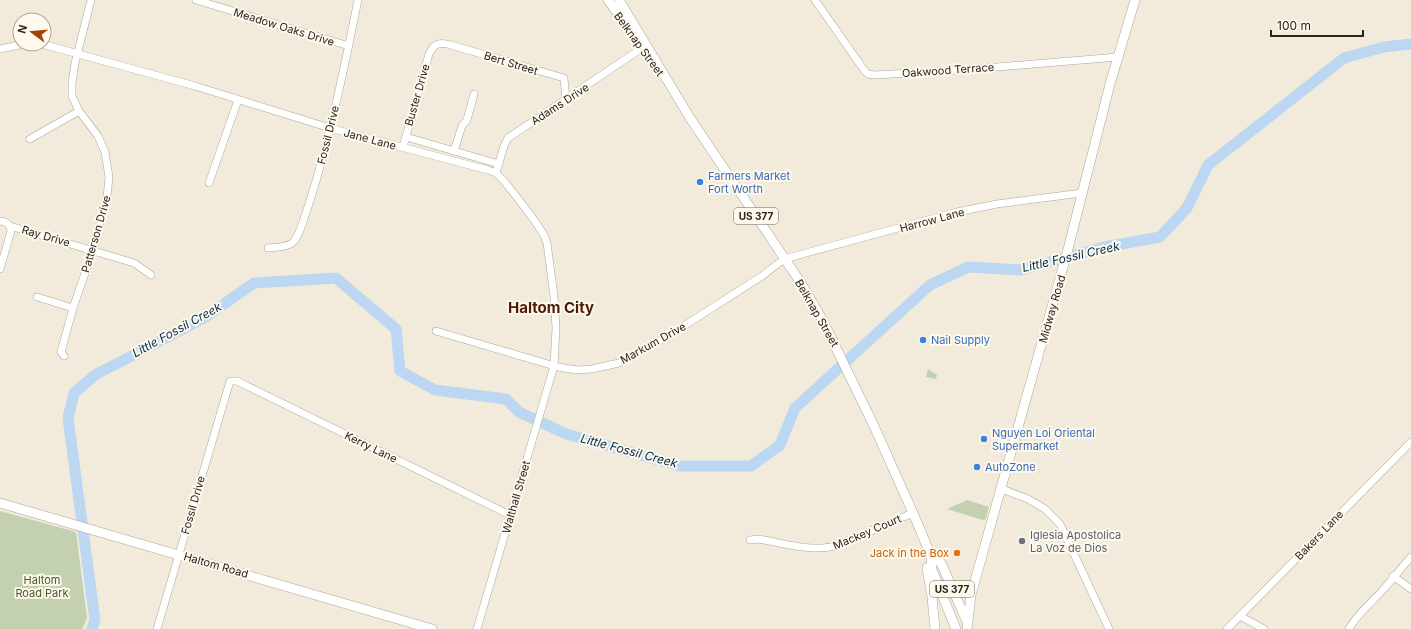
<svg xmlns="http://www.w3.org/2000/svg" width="1411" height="629" font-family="Inter,sans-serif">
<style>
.green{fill:#c3d1b0}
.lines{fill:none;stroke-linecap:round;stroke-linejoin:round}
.river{stroke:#bbd7f2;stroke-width:11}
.minor-casing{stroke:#ada698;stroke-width:8}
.major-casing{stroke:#ada698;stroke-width:10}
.minor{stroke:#fff;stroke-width:7}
.major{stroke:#fff;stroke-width:9}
.shop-dot{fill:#3f7fe0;stroke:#fef8ed;stroke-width:1.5}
.worship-dot{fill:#6b7280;stroke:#fef8ed;stroke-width:1.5}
.food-dot{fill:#e8710a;stroke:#fef8ed;stroke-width:1.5}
.labels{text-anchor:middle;stroke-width:4;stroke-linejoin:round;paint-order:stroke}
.shield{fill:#fef8ed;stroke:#68645d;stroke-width:1}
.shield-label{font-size:10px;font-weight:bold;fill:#28251f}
.street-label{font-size:11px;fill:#28251f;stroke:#fef8ed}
.shop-label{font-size:11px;fill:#366cbe;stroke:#fef8ed;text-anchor:start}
.worship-label{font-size:11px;fill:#5b616d;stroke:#fef8ed;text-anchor:start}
.food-label{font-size:11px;fill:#c56008;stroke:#fef8ed;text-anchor:end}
.park-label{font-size:11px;fill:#485a27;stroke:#fef8ed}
.water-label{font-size:12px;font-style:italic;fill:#002d4f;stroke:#fef8ed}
.district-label{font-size:15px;font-weight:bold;fill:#4d1d05;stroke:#fef8ed}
</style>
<rect width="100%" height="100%" fill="#f2ebdc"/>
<g class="green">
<polygon points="928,369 937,375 936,379 926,377"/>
<polygon points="967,500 989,507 986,519 983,520 947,509"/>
<polygon points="0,511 76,532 87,618 82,629 0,629"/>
</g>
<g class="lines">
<polyline class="river" points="92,629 95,620 68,418 74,393 95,375 204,318 254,283 336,278 396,329 400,371 435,390 506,399 519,412 566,434 680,466 751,466 780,445 795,408 930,285 968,267 1021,270 1104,247 1160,237 1187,208 1208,165 1344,58 1384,47 1411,44"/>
<defs>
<g id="minor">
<polyline points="196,0 349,46"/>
<polyline points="815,0 864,70 868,74 875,75 960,70 1118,57"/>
<polyline points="42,44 195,86 330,128 488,170 496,173 505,182 532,217 544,235 547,243 554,296 556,328 554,366 477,629"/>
<polyline points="0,49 19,45 29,44"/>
<polyline points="406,137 499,164"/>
<polyline points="30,139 79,111"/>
<path d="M 403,147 L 429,54 C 434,43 440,42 451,45 L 564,78 L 566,100"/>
<polyline points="454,151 462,126 467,120 474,94"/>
<polyline points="496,173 504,146 508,138 642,48"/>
<polyline points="209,183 238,100"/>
<polyline points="0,221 5,222 10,226 134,263 151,275"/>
<path d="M 268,248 C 275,247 285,248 292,243 C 300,237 305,214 309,204 C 330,138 344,69 358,0"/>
<polyline points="0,269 11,231 10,226"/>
<polyline points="37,297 73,308"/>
<polyline points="436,331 558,367 577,370 592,369 619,363 665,338 762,276 784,259 957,212 997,204 1082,193"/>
<polyline points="64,356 61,352 73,308 93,250 107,197 109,177 105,152 98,136 79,111 72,96 72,83 75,63 91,0"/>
<polyline points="1002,489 1028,499 1045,509 1060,524 1109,629"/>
<path d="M 750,540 L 758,539 C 784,543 813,553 838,545 L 913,513"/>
<polyline points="1393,576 1411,589"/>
<polyline points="1240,616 1264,629"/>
<polyline points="157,629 230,381 237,381 510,515"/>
<polyline points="1227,629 1411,442"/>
<path d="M 1349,629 C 1357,614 1371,603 1382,591 C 1392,580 1401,568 1411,557"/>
</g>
<g id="major">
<polyline points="608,0 644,51"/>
<polyline points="619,0 690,118 801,283 823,321 873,424 913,513 931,556 932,570 956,629"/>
<polyline points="0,503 432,629"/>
<polyline points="931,556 941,563 968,624"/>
<polyline points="927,568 932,597 935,629"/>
<polyline points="967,629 971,595 1067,253 1110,84 1135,0"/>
</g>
</defs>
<use href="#minor" class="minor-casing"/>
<use href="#major" class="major-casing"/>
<use href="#minor" class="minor"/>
<use href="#major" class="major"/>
</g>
<g class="shop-dot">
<circle cx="700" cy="182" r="4"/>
<circle cx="923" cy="340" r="4"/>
<circle cx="984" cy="439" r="4"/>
<circle cx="977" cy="467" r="4"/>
</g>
<circle class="worship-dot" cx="1022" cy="541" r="4"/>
<circle class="food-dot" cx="957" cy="553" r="4"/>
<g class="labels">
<g class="shield">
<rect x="734" y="208" width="44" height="16" rx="3"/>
<rect x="930" y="581" width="44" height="16" rx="3"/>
</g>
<g class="shield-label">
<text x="756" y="220">US 377</text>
<text x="952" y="593">US 377</text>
</g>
<g class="street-label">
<text transform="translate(284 27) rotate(17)" y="4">Meadow Oaks Drive</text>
<text transform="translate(639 44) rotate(54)" y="4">Belknap Street</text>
<text transform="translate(511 63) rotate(17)" y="4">Bert Street</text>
<text transform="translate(948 70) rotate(-4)" y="4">Oakwood Terrace</text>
<text transform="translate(417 95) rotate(-74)" y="4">Buster Drive</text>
<text transform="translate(560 104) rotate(-33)" y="4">Adams Drive</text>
<text transform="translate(328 135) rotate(-76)" y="4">Fossil Drive</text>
<text transform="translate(370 139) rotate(15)" y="4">Jane Lane</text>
<text transform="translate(932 220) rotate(-15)" y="4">Harrow Lane</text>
<text transform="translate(96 234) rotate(-74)" y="4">Patterson Drive</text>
<text transform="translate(46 236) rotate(16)" y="4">Ray Drive</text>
<text transform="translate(1052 309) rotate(-74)" y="4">Midway Road</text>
<text transform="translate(817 313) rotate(60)" y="4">Belknap Street</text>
<text transform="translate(653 343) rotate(-29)" y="4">Markum Drive</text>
<text transform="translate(371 447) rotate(26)" y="4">Kerry Lane</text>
<text transform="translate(516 497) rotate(-74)" y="4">Walthall Street</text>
<text transform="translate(193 505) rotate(-74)" y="4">Fossil Drive</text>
<text transform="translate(867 532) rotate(-23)" y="4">Mackey Court</text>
<text transform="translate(1319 535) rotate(-46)" y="4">Bakers Lane</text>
<text transform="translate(216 565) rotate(16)" y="4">Haltom Road</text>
</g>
<g class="shop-label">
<text x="708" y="180">Farmers Market<tspan x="708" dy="13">Fort Worth</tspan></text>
<text x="931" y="344">Nail Supply</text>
<text x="992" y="437">Nguyen Loi Oriental<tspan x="992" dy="13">Supermarket</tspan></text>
<text x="985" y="471">AutoZone</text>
</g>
<g class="worship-label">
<text x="1030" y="539">Iglesia Apostolica<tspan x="1030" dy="13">La Voz de Dios</tspan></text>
</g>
<g class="food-label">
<text x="949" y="557">Jack in the Box</text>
</g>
<g class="park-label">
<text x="42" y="584">Haltom<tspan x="42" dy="13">Road Park</tspan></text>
</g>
<g class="water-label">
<text transform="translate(1071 257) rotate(-13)" y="4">Little Fossil Creek</text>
<text transform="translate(177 330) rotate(-29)" y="4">Little Fossil Creek</text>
<text transform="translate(629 451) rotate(15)" y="4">Little Fossil Creek</text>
</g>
<g class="district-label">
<text x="551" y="313">Haltom City</text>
</g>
</g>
<g transform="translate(32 32) rotate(286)"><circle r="19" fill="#fef8ed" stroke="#a8a49b"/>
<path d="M0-3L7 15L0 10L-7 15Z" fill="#a44104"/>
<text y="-6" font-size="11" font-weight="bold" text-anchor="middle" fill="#28251f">N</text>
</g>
<path d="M1271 30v6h92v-6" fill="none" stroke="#28251f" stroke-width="2"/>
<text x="1277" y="30" font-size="12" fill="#28251f" stroke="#fef8ed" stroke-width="3" paint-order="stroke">100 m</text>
</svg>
